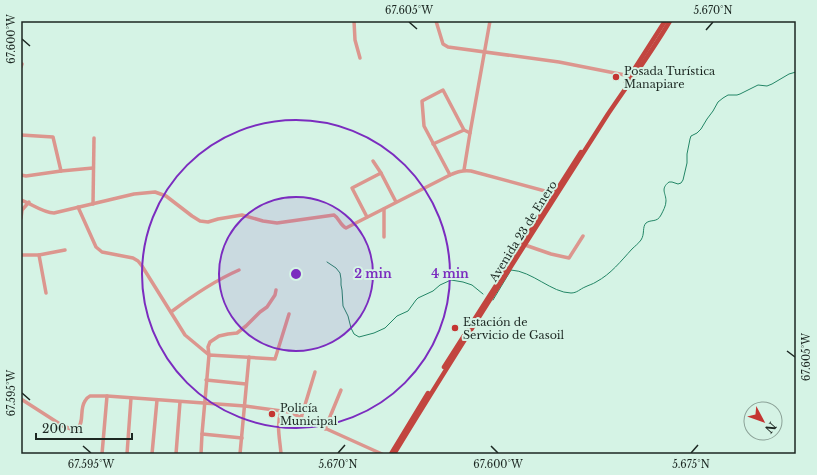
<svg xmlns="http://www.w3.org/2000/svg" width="817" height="475" font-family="'Libre Baskerville',serif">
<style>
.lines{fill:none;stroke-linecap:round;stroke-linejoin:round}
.stream{stroke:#238666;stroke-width:1}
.minor{stroke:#dc968e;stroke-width:3.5}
.major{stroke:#c2453f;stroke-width:4.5}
.ticks{fill:none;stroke:#1c2722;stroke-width:1.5}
.ring{fill:none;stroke:#7b2cbf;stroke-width:2}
.poi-dot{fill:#c43532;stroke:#d5f3e5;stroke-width:1.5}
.labels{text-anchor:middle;stroke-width:4;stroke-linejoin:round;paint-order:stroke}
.poi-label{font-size:11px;fill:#1c2722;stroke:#d5f3e5;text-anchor:start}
.street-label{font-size:11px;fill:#1c2722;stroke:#d5f3e5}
.centre{fill:#7b2cbf;stroke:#d5f3e5;stroke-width:2}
.ring-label{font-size:12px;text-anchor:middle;font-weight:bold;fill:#7b2cbf;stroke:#d5f3e5;stroke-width:4;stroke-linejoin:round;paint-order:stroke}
.neatline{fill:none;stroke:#1c2722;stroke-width:1.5}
.ticks-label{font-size:10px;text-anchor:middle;fill:#1c2722}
</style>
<rect width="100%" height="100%" fill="#d5f3e5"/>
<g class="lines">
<g class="stream">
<polyline points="327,262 336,268 340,273 341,279 341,285 342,290 343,306 348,316 351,328 354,334 359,337 374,333 385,328 397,316 408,311 416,300 418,298 433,291 440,285 451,280 463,282 472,285 483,294"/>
<path d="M 493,300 L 511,270 C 532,271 552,293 571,293 C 577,293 580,289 585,287 C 589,285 593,284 596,282 C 611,274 621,261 632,249 C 635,246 638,244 641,240 C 645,234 642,227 646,223 C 651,219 657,223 661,215 C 663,211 666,206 666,201 C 666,193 660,189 669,182 L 672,182 L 678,184 L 681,183 L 683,180 L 687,163 L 687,154 L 690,139 L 691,136 L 697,133 L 701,129 L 707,119 L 713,111 L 718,102 L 723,98 L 728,95 L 737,95 L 740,94 L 758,85 L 767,86 L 772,84 L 789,74 L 796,72"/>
</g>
<g class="minor">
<polyline points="354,21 355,40 360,58"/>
<polyline points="436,21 443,44 448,47 559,62 630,76"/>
<polyline points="21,67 22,64"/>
<polyline points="21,135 53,137 61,171"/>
<polyline points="433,144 464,130"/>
<polyline points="373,161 381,173 396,202"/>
<polyline points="464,170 470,133 490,21"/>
<polyline points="21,175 26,176 61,171 93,168"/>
<polyline points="450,175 424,126 422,101 443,90 464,130 470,133"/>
<path d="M 21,200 C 32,204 43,213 54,213 L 134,194 L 155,192 L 166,196 L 192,216 L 200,221 L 208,222 L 218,219 L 242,215 L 263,221 L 277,223 L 334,215 C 339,218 340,225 346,228 L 450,175 C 457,172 462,170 471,171 L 556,194"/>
<polyline points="93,204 94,138"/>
<polyline points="78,207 96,247 102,252 133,258 138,261 142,266 185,335 209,355 208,347 210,342 219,336 228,334 237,333 246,326 260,312 267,307 275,295 276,290"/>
<polyline points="367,217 352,188 381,173"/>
<polyline points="21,218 22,210 29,202"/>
<polyline points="384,237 384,209"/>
<polyline points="525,245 551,254 569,258 583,236"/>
<polyline points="21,255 39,255 65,250"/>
<polyline points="39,255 46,293"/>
<path d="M 171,312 C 192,296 214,281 239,270"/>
<polyline points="206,380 246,384"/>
<path d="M 21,399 L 63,426 L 71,429 L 77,430 C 85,421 79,410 85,401 C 86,399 88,397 90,396 L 107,396 L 245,406 L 289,412 L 382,454"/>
<path d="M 281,411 C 276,426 280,439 281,454"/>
<polyline points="301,418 315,372"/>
<polyline points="325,429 341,390"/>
<polyline points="202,434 242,438"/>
<polyline points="102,454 107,396"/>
<polyline points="127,454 131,398"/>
<polyline points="152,454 157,400"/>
<polyline points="176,454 180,402"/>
<polyline points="201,454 202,434 209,355 275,359 289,314"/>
<polyline points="240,454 249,357"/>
</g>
<g class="major">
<polyline points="626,82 665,21"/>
<polyline points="444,367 581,152"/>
<polyline points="391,454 428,393"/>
<path d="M 394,454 C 464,339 536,227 608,114 C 629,83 651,53 670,21"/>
</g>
</g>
<path class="ticks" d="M 409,22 L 417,29M 706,30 L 713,22M 22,39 L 30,46M 787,351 L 795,357M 22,393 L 30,400M 83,446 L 91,453M 491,446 L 498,453M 338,453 L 345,445M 691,453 L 698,445"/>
<circle cx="296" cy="274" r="77" fill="#7b2cbf" fill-opacity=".12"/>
<g class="ring">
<circle cx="296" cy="274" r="77"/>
<circle cx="296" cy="274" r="154"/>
</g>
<g class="poi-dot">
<circle cx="616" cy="77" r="4"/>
<circle cx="455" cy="328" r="4"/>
<circle cx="272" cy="414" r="4"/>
</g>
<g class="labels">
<g class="poi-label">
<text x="624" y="75">Posada Turística<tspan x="624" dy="13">Manapiare</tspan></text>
<text x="463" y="326">Estación de<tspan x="463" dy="13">Servicio de Gasoil</tspan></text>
<text x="280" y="412">Policía<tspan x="280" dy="13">Municipal</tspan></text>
</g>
<g class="street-label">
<text transform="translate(523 231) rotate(-58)" y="4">Avenida 23 de Enero</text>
</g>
</g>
<circle cx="296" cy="274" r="6" class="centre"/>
<g class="ring-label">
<text x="373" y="278">2 min</text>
<text x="450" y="278">4 min</text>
</g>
<rect width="817" height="475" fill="none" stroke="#d5f3e5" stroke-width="44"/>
<g transform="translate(763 421) rotate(131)"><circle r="19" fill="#d5f3e5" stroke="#8ba197"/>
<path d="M0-3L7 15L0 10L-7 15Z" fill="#c43532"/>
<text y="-6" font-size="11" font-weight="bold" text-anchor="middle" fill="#1c2722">N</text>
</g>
<path d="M36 433v6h96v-6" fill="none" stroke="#1c2722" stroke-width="2"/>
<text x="42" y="433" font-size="12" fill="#1c2722" stroke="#d5f3e5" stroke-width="3" paint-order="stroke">200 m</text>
<rect x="22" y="22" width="773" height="431" class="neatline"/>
<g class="ticks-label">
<text x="409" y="14">67.605°W</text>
<text x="713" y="14">5.670°N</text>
<text transform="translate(11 39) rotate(-90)" y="4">67.600°W</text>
<text transform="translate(806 357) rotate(-90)" y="4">67.605°W</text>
<text transform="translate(11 393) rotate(-90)" y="4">67.595°W</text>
<text x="91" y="468">67.595°W</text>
<text x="338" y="468">5.670°N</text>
<text x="498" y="468">67.600°W</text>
<text x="691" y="468">5.675°N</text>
</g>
</svg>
